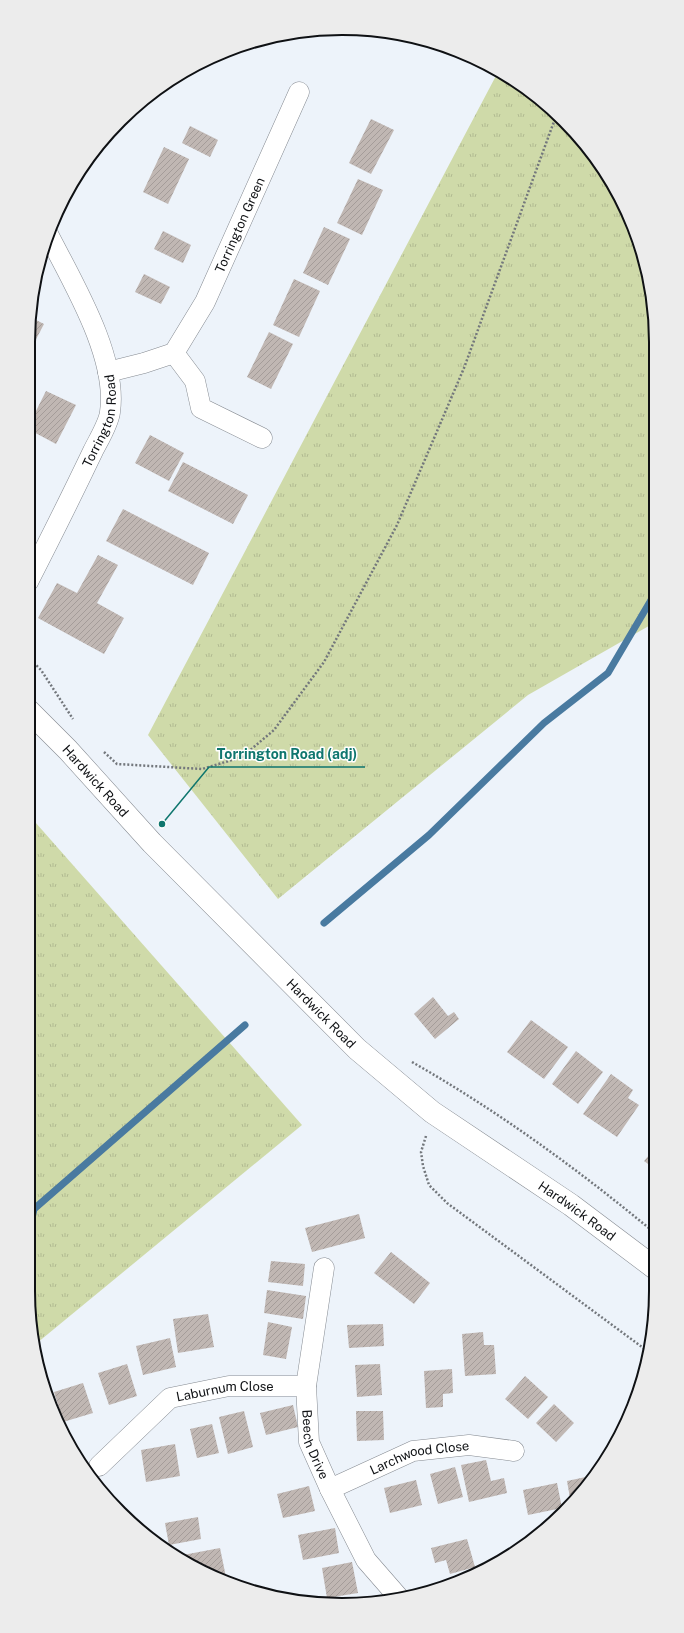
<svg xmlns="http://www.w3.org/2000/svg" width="684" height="1633" font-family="'Public Sans',sans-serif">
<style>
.park{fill:url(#park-tufts)}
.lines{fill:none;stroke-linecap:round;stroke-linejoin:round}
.stream{stroke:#497aa0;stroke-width:7}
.building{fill:url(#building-hatch)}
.minor-casing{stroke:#858a91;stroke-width:21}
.tertiary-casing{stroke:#858a91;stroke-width:23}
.path{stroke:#73777c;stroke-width:2.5;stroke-dasharray:2 2;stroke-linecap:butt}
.minor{stroke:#fff;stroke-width:20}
.tertiary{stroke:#fff;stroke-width:22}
.labels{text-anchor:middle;stroke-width:3;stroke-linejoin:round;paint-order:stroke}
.street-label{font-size:13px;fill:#0f1114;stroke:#fff}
.rim{fill:none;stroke:#0f1114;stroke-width:2}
.leader{fill:none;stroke:#0f766e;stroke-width:1.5}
.callout-dot{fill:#0f766e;stroke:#fff;stroke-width:1.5}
.callout-label{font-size:14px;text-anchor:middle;font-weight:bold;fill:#0f766e;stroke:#fff;stroke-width:3;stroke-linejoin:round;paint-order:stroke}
</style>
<defs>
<pattern id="park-tufts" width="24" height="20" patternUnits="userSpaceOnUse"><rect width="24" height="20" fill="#cfdaa9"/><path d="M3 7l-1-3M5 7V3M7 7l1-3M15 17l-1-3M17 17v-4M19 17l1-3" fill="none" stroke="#b1ba91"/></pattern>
<pattern id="building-hatch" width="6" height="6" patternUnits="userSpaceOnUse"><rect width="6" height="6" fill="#c0b7b3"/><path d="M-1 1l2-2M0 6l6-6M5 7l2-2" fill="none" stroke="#a49c99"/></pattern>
</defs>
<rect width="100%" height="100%" fill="#edf3fa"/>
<g class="park">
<polygon points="498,72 516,81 578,135 624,203 653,301 654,623 528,695 278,899 148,735"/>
<polygon points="28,814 302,1125 37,1343 28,1291"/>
</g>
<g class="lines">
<g class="stream">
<polyline points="324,923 429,835 544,723 608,673 654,595"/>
<polyline points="28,1237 34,1209 245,1025"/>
</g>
</g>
<g class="building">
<polygon points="371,119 394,130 371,174 349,163"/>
<polygon points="190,126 218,140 210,157 182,143"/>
<polygon points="164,147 189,159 168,204 143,192"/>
<polygon points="358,179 383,190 362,235 337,223"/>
<polygon points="324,227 350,239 328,285 303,273"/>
<polygon points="163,231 191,245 183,263 154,249"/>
<polygon points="144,274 170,287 161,304 135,292"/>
<polygon points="294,279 320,291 299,337 273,325"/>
<polygon points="32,318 44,324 32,347 28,345 28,342"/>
<polygon points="269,332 293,344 271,389 247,377"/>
<polygon points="46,391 76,405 56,444 28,429 28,427"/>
<polygon points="150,435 184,453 169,481 135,463"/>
<polygon points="183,462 248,495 233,524 168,491"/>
<polygon points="123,509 209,553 193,585 106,541"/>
<polygon points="98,555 118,565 97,603 124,618 104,654 38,618 57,583 77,593"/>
<polygon points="433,997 448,1016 454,1012 459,1019 435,1039 414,1014"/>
<polygon points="531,1020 568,1047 544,1079 507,1052"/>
<polygon points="576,1051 603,1072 578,1104 552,1084"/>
<polygon points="611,1074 633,1090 628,1098 639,1105 617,1137 583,1114"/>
<polygon points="656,1147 656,1170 644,1161"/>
<polygon points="359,1214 365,1238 312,1252 305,1228"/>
<polygon points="391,1252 430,1283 414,1304 374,1273"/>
<polygon points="271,1261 305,1264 303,1286 268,1282"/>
<polygon points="267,1290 306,1296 303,1319 264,1313"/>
<polygon points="208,1314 214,1347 178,1353 173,1319"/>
<polygon points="268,1322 292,1327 286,1359 263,1355"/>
<polygon points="383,1324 384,1346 349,1348 347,1325"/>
<polygon points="483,1332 484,1345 494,1345 496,1374 465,1376 462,1334"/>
<polygon points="170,1338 176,1367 143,1375 136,1346"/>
<polygon points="127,1364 137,1396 109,1405 98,1373"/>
<polygon points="380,1364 382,1395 357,1397 355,1365"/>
<polygon points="452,1369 453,1393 443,1394 443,1407 426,1408 424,1371"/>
<polygon points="525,1376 548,1397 528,1419 505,1399"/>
<polygon points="83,1383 93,1413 63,1422 54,1392"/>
<polygon points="554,1404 574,1423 556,1442 536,1423"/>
<polygon points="293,1405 298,1427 266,1435 260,1413"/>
<polygon points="244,1411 253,1447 228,1454 219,1417"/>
<polygon points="356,1411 383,1411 384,1440 357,1441"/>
<polygon points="212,1424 219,1453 197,1458 190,1429"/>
<polygon points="175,1444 180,1476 146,1482 141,1450"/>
<polygon points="486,1460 491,1481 504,1478 507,1493 469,1502 461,1465"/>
<polygon points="455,1467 463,1497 438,1504 430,1474"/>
<polygon points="595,1475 591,1482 571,1504 567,1481"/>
<polygon points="416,1480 422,1505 390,1513 384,1488"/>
<polygon points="557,1483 562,1508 528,1515 523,1490"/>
<polygon points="309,1486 315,1511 283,1518 277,1494"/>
<polygon points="198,1517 201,1539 169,1545 165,1523"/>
<polygon points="335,1528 339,1553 303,1560 298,1535"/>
<polygon points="467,1539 475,1567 450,1574 446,1560 435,1563 431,1548"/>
<polygon points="220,1548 227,1582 185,1563 183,1555"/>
<polygon points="352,1562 358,1593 327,1598 322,1568"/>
</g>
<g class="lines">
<defs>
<g id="minor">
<polyline points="174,353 195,381 201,408 262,438"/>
<path id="s1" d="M 108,372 L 144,363 L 174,353 L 205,302 L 299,92"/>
<path id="s2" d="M 28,582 C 50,539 72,495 93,451 C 98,441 109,423 110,412 C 118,357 73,283 48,234"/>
<path id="s3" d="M 324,1268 L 306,1386 L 309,1442 L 330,1489 L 366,1560 L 400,1599"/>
<path id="s4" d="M 99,1466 L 170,1398 L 229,1386 L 306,1386"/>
<path id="s5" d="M 330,1489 L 413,1451 L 469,1445 L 514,1451"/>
</g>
<g id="tertiary">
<path id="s6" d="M 28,710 L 68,750 L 152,843 L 357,1049 L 432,1112 L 571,1205 L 656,1269"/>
</g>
</defs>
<use href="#minor" class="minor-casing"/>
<use href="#tertiary" class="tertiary-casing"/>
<g class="path">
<polyline points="28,657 41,670 73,719"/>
<polyline points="104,752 117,764 202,769 242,757 274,730 324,662 397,525 464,368 556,116"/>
<path d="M 412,1062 C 498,1111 579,1170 656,1234"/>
<polyline points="426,1136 421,1152 423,1166 429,1185 447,1203 646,1350"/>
</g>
<use href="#minor" class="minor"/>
<use href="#tertiary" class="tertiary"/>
</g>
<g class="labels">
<g class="street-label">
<text dy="5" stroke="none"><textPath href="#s1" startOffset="213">Torrington Green</textPath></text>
<text dy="5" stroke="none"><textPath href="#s2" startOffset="178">Torrington Road</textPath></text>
<text dy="5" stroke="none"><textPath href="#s6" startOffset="98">Hardwick Road</textPath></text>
<text dy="5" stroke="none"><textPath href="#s6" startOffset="422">Hardwick Road</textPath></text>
<text dy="5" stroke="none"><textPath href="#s6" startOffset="746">Hardwick Road</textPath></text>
<text dy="5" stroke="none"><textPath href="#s4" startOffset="154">Laburnum Close</textPath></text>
<text dy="5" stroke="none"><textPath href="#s3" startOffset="179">Beech Drive</textPath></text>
<text dy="5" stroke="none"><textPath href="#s5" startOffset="96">Larchwood Close</textPath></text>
</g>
</g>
<path d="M0 0H684V1633H0ZM342 35H342A307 307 0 0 1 649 342V1291A307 307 0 0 1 342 1598H342A307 307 0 0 1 35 1291V342A307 307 0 0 1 342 35Z" fill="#ececec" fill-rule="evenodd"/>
<path class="rim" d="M342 35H342A307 307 0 0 1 649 342V1291A307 307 0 0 1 342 1598H342A307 307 0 0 1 35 1291V342A307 307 0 0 1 342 35Z"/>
<path class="leader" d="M162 824L209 767H365"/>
<circle class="callout-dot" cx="162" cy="824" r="4"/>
<g class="callout-label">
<text x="287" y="759">Torrington Road (adj)</text>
</g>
</svg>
